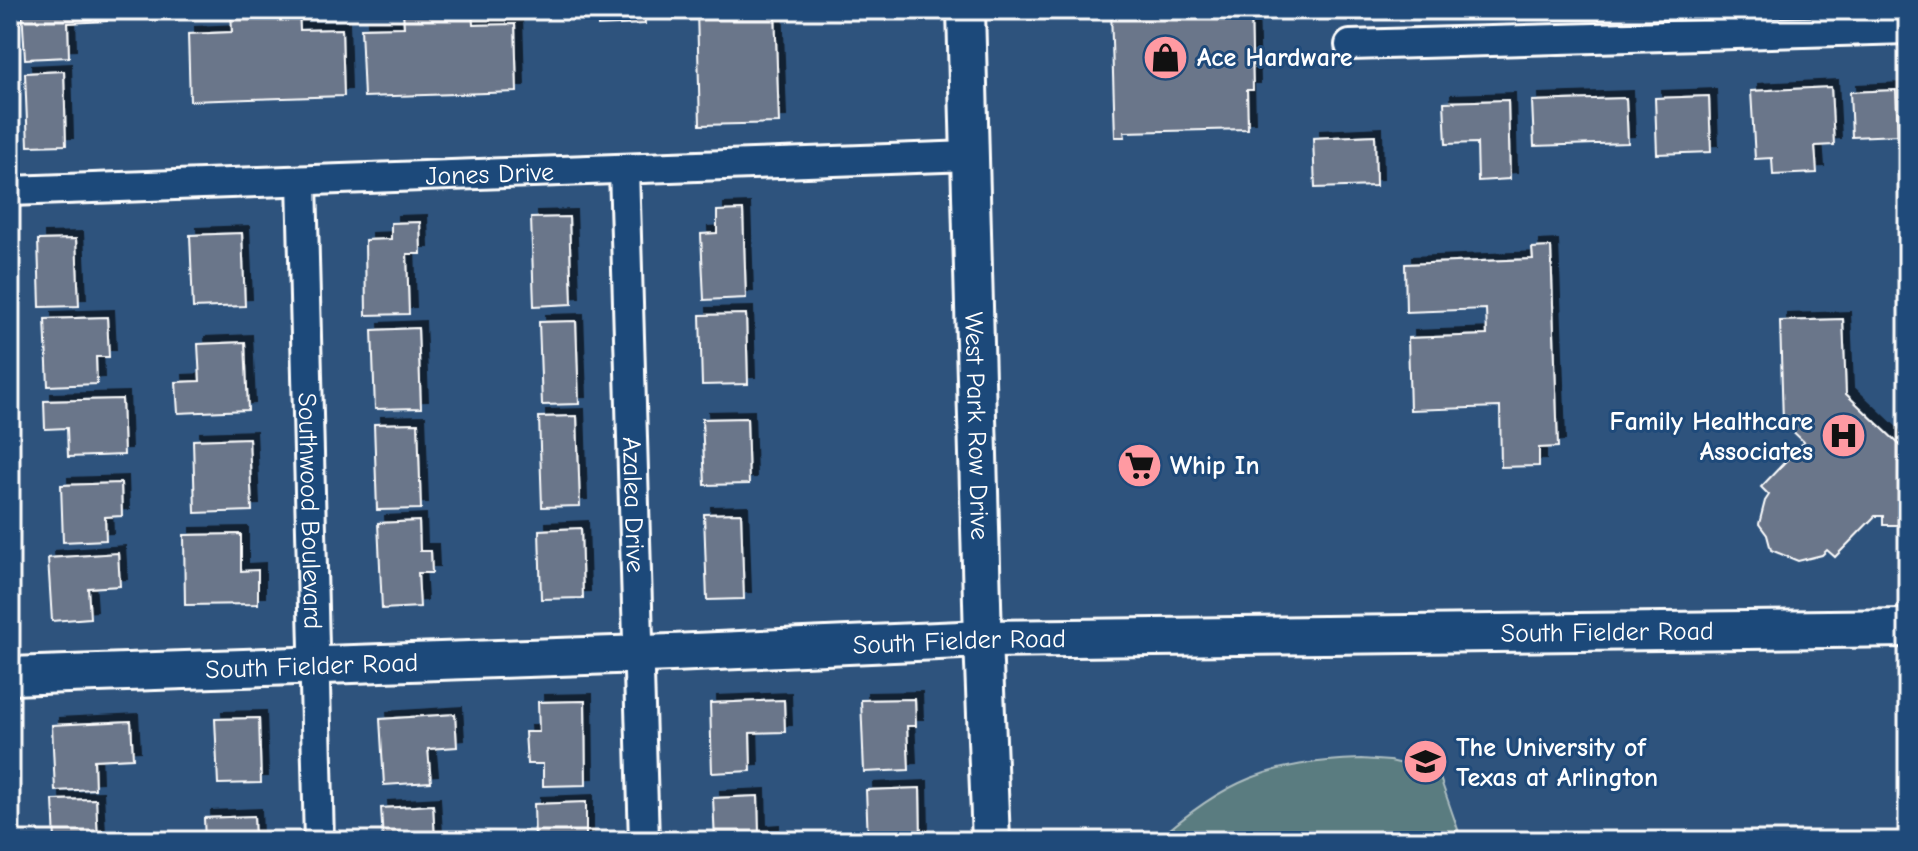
<svg xmlns="http://www.w3.org/2000/svg" width="1918" height="851" font-family="'Comic Neue',sans-serif">
<style>
.green{fill:#5a7b80;stroke:#acbdc0;stroke-width:2}
.building{fill:#6b768a;stroke:#fff;stroke-width:2;filter:url(#shadow)}
.lines{fill:none;stroke-linecap:round;stroke-linejoin:round}
.minor-casing{stroke:#fff;stroke-width:34}
.major-casing{stroke:#fff;stroke-width:42}
.minor{stroke:#1f4a7a;stroke-width:28}
.major{stroke:#1f4a7a;stroke-width:36}
.labels{text-anchor:middle;stroke-width:6;stroke-linejoin:round;paint-order:stroke}
.poi-label{font-size:26px;font-weight:bold;fill:#fff;stroke:#1f4a7a;text-anchor:start}
.street-label{font-size:26px;fill:#fff;stroke:#1f4a7a}
</style>
<defs>
<filter id="shadow"><feDropShadow dx="7" dy="-7" stdDeviation="0" flood-color="#0009"/></filter>
</defs>
<rect width="100%" height="100%" fill="#2e537d"/>
<filter id="ink" filterUnits="userSpaceOnUse"><feTurbulence type="fractalNoise" baseFrequency=".0125" numOctaves="2"/><feDisplacementMap in="SourceGraphic" scale="16" xChannelSelector="R" yChannelSelector="G"/><feConvolveMatrix kernelMatrix="1 2 1 2 8 2 1 2 1" color-interpolation-filters="sRGB"/></filter>
<g filter="url(#ink)">
<path class="green" d="M 1361,759 L 1390,761 L 1438,772 L 1462,841 L 1156,841 C 1226,780 1269,762 1361,759 Z"/>
<g class="building">
<polygon points="22,10 107,10 107,21 68,23 69,57 25,59"/>
<polygon points="231,10 299,10 300,30 342,29 344,96 190,101 188,34 232,32"/>
<polygon points="403,10 472,10 473,25 515,24 517,92 364,97 361,28 404,27"/>
<polygon points="598,10 644,10 645,24 598,26"/>
<polygon points="697,10 775,10 779,123 700,125"/>
<polygon points="1111,10 1251,10 1253,90 1247,90 1248,129 1124,132 1125,137 1115,137"/>
<polygon points="64,71 66,145 28,146 25,73"/>
<polygon points="1831,87 1834,145 1815,146 1817,173 1773,175 1772,158 1755,159 1751,91"/>
<polygon points="1896,90 1898,135 1852,137 1850,92"/>
<polygon points="1709,96 1711,152 1657,154 1655,98"/>
<polygon points="1626,98 1628,143 1534,146 1532,101"/>
<polygon points="1508,100 1510,179 1478,181 1477,143 1446,144 1444,102"/>
<polygon points="1375,135 1376,186 1315,188 1313,138"/>
<polygon points="743,210 746,298 704,300 701,234 717,233 717,211"/>
<polygon points="569,217 572,304 534,306 531,218"/>
<polygon points="420,222 421,254 407,254 409,314 366,315 365,240 391,239 391,223"/>
<polygon points="242,233 245,306 193,308 190,235"/>
<polygon points="76,239 79,306 40,307 38,240"/>
<polygon points="1551,247 1558,447 1539,448 1539,466 1501,467 1500,407 1410,410 1408,338 1487,335 1486,309 1406,312 1405,264 1533,259 1532,248"/>
<polygon points="746,314 748,384 702,385 700,315"/>
<polygon points="107,317 109,357 96,357 97,384 48,386 45,319"/>
<polygon points="1843,319 1846,394 1902,447 1908,447 1908,527 1908,525 1883,525 1883,516 1875,516 1835,557 1827,550 1822,555 1798,561 1771,550 1767,535 1759,524 1765,501 1769,495 1761,487 1804,442 1783,422 1780,321"/>
<polygon points="576,321 579,404 542,405 539,322"/>
<polygon points="418,328 421,408 375,409 372,330"/>
<polygon points="245,342 248,410 178,413 176,382 200,381 198,344"/>
<polygon points="122,399 124,455 68,457 67,428 45,429 44,401"/>
<polygon points="577,416 580,506 542,507 539,417"/>
<polygon points="747,418 749,484 705,485 702,419"/>
<polygon points="418,423 421,509 377,510 374,424"/>
<polygon points="249,438 252,511 195,513 193,440"/>
<polygon points="121,483 122,516 105,517 106,540 63,542 61,485"/>
<polygon points="741,513 744,599 707,600 704,514"/>
<polygon points="419,521 420,551 431,551 432,573 418,573 420,607 382,609 378,523"/>
<polygon points="581,528 583,598 541,599 539,530"/>
<polygon points="241,534 241,571 258,570 258,604 185,605 184,535"/>
<polygon points="118,553 120,586 88,588 90,618 52,621 48,558"/>
<polygon points="915,699 916,726 907,726 909,770 864,772 861,700"/>
<polygon points="784,700 785,732 750,733 751,771 712,773 710,703"/>
<polygon points="585,701 586,785 543,786 543,764 527,764 525,732 539,732 538,702"/>
<polygon points="455,714 457,747 428,749 431,782 384,785 380,719"/>
<polygon points="259,718 261,783 218,784 215,719"/>
<polygon points="131,721 133,758 94,760 95,789 55,791 52,725"/>
<polygon points="920,788 921,841 868,841 866,790"/>
<polygon points="758,796 759,833 772,832 772,841 715,841 713,798"/>
<polygon points="96,799 98,841 55,841 53,800"/>
<polygon points="586,802 586,841 535,841 534,804"/>
<polygon points="433,805 435,841 383,841 381,808"/>
<polygon points="254,816 255,841 205,841 204,818"/>
</g>
<g class="lines">
<defs>
<g id="minor">
<polyline points="1350,45 1908,29"/>
<path id="s1" d="M 624,169 L 644,841"/>
<path id="s2" d="M 302,181 L 319,841"/>
<path id="s3" d="M 10,191 L 970,156"/>
</g>
<g id="major">
<path id="s4" d="M 966,10 L 983,639 L 991,841"/>
<path id="s5" d="M 10,676 L 672,653 L 983,639 L 1908,628"/>
</g>
</defs>
<use href="#minor" class="minor-casing"/>
<use href="#major" class="major-casing"/>
<use href="#minor" class="minor"/>
<use href="#major" class="major"/>
</g>
</g>
<defs>
<symbol id="shop-disc" viewBox="-11 -11 22 22"><circle r="9.5" fill="#ff9aa2" stroke="#1f4a7a"/><path d="M-5-2.5h2.3a2.7 3.5 0 0 1 5.4 0H5L5.5 6h-11ZM-1.5-2.5h3a1.5 2.3 0 0 0-3 0Z" fill="#111"/></symbol>
<symbol id="hospital-disc" viewBox="-11 -11 22 22"><circle r="9.5" fill="#ff9aa2" stroke="#1f4a7a"/><path d="M-5-5h3v3.5h4V-5h3V5h-3V1.5h-4V5h-3Z" fill="#111"/></symbol>
<symbol id="supermarket-disc" viewBox="-11 -11 22 22"><circle r="9.5" fill="#ff9aa2" stroke="#1f4a7a"/><path d="M-6-5.5h2.5l.6 2H6L4.5 2H-2.5L-4.4-4H-6ZM-1.5 3.2a1.3 1.3 0 1 0 .1 0ZM3 3.2a1.3 1.3 0 1 0 .1 0Z" fill="#111"/></symbol>
<symbol id="university-disc" viewBox="-11 -11 22 22"><circle r="9.5" fill="#ff9aa2" stroke="#1f4a7a"/><path d="M0-5L7-2L0 1L-7-2ZM-4 1L0 2.5L4 1V4Q0 6-4 4Z" fill="#111"/></symbol>
</defs>
<g fill-rule="evenodd">
<use href="#shop-disc" x="1140" y="32" width="51" height="51"/>
<use href="#hospital-disc" x="1818" y="410" width="51" height="51"/>
<use href="#supermarket-disc" x="1114" y="440" width="51" height="51"/>
<use href="#university-disc" x="1400" y="736" width="51" height="51"/>
</g>
<g class="labels">
<g class="poi-label">
<text x="1197" y="66">Ace Hardware</text>
<text x="1813" y="430" text-anchor="end">Family Healthcare<tspan x="1813" dy="30">Associates</tspan></text>
<text x="1170" y="474">Whip In</text>
<text x="1456" y="756">The University of<tspan x="1456" dy="30">Texas at Arlington</tspan></text>
</g>
<g class="street-label">
<text dy="9" stroke="none"><textPath href="#s3" startOffset="480">Jones Drive</textPath></text>
<text dy="9" stroke="none"><textPath href="#s4" startOffset="416">West Park Row Drive</textPath></text>
<text dy="9" stroke="none"><textPath href="#s1" startOffset="336">Azalea Drive</textPath></text>
<text dy="9" stroke="none"><textPath href="#s2" startOffset="330">Southwood Boulevard</textPath></text>
<text dy="9" stroke="none"><textPath href="#s5" startOffset="1598">South Fielder Road</textPath></text>
<text dy="9" stroke="none"><textPath href="#s5" startOffset="950">South Fielder Road</textPath></text>
<text dy="9" stroke="none"><textPath href="#s5" startOffset="302">South Fielder Road</textPath></text>
</g>
</g>
<rect width="1918" height="851" fill="none" stroke="#1f4a7a" stroke-width="40"/>
<rect x="20" y="20" width="1878" height="811" fill="none" stroke="#fff" stroke-width="3" filter="url(#ink)"/>
</svg>
